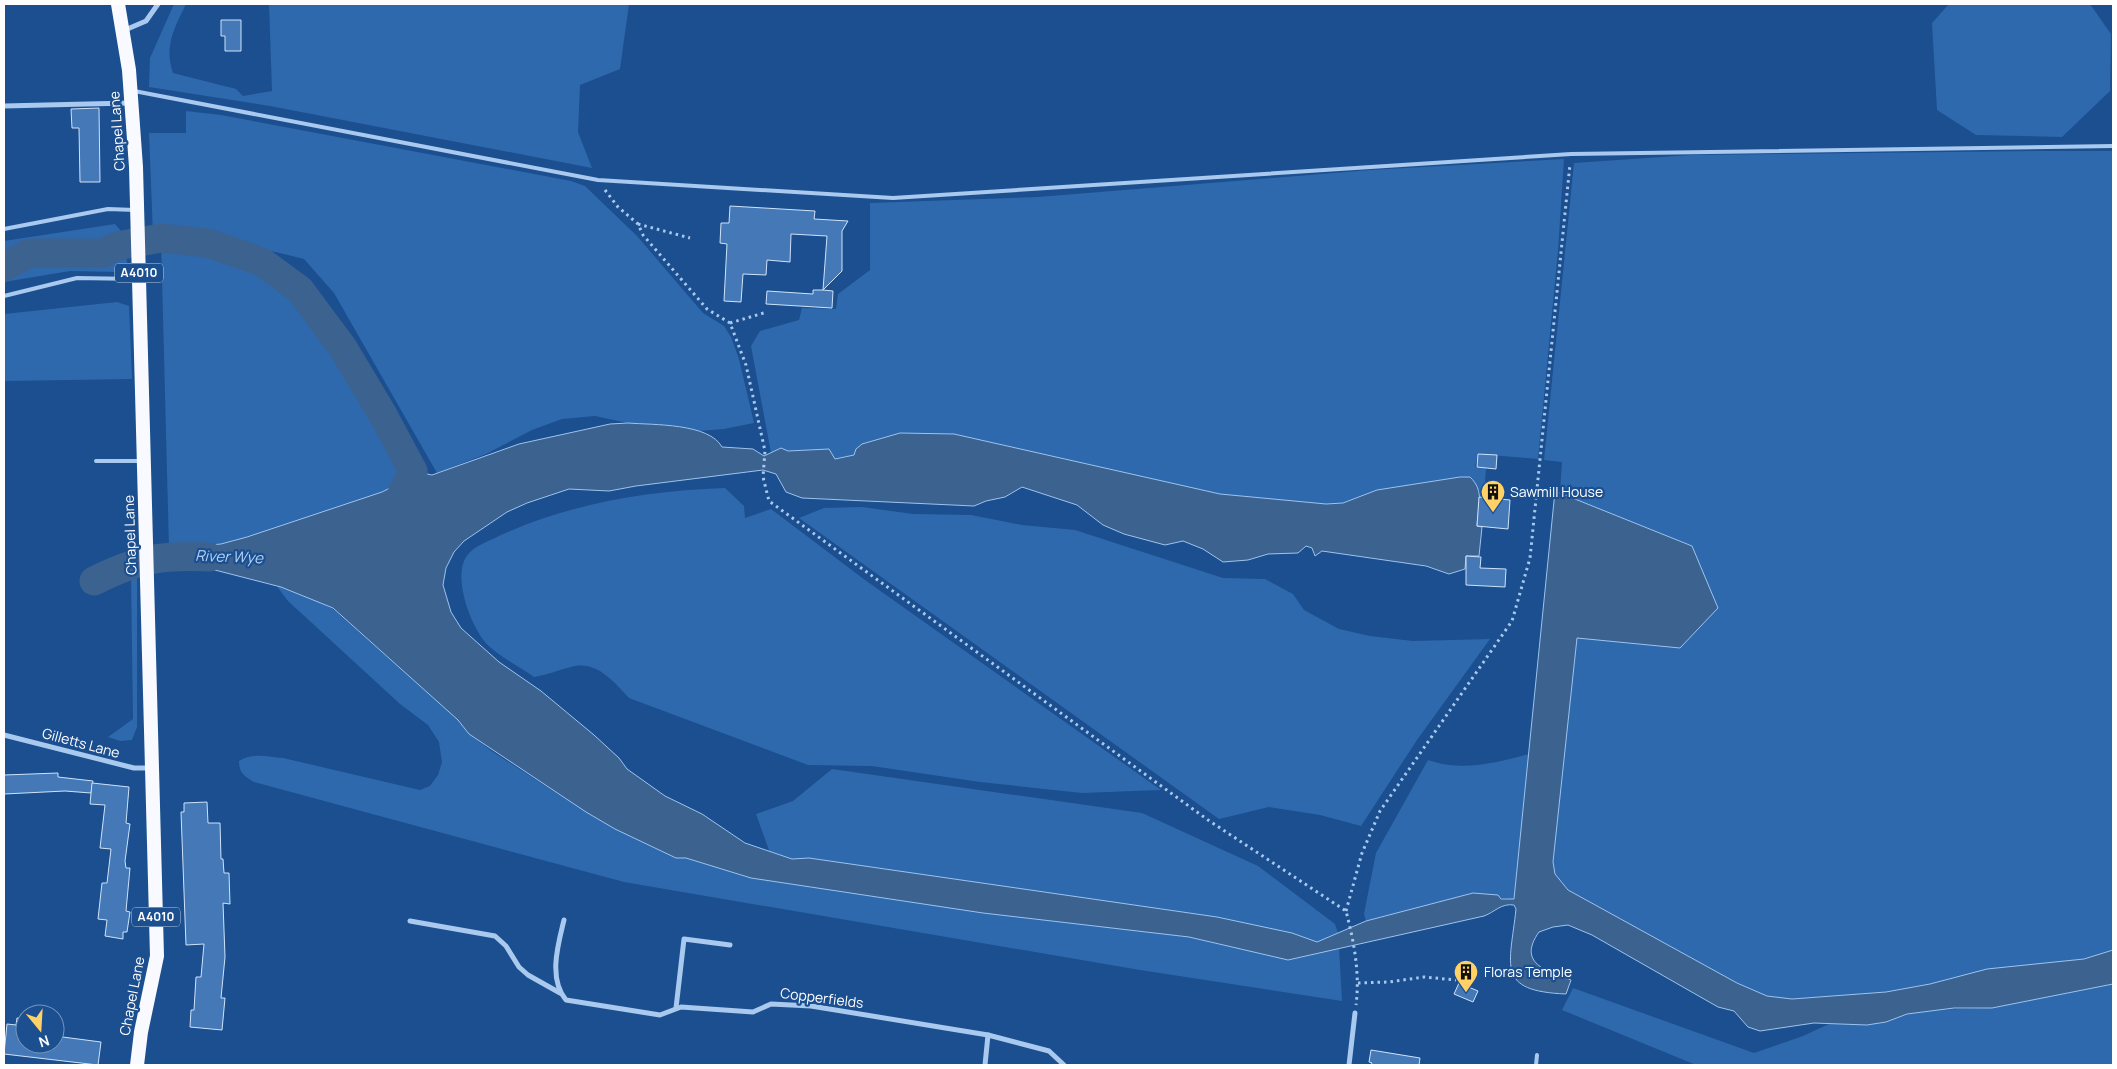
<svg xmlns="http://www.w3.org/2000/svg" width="2117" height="1069" font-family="Manrope,sans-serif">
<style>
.green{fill:#2e69ad}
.water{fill:#3c6290;stroke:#9cc4f0}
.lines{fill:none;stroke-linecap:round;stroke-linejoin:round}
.river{stroke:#3c6290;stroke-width:29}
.building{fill:#4478b7;stroke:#cfe3fa}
.path{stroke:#a9c9ee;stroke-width:3;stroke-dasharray:2.5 4;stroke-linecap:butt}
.service{stroke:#a9c9ee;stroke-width:4}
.minor{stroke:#a9c9ee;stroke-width:5}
.trunk{stroke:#f8faff;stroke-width:14}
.labels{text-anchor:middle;stroke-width:4.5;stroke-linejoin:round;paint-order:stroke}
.shield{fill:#1b4f8f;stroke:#bbcadd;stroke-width:1}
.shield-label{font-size:12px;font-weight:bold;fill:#fff}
.street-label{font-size:14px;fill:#fff;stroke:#1b4f8f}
.poi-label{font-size:14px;fill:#fff;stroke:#1b4f8f;text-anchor:start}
.water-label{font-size:15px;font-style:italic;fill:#b5d3f5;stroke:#1b4f8f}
</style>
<rect width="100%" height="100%" fill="#1b4f8f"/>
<g class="green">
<path d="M 174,4 L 186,4 C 174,29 164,46 173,73 L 236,89 L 243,96 L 272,91 L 269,4 L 629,4 L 620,69 L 580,85 L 578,132 L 592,168 L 270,106 L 149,87 L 150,58 Z"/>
<polygon points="1949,4 2090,4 2111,34 2110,91 2062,137 1976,135 1937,110 1932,23"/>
<polygon points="186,111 221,115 571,181 585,186 637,236 703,313 724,326 731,337 739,359 754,423 724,429 699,431 668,426 628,423 595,416 562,419 532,430 486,454 437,473 334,293 304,259 231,241 153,235 149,133 186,133"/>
<polygon points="2036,151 2113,151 2113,950 2084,959 1886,992 1792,999 1767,996 1737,983 1568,890 1555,874 1553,862 1577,637 1679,648 1692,546 1560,493 1562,462 1544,460 1574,163 1691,155"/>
<polygon points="1564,159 1558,251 1538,459 1478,454 1475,467 1486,468 1484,497 1479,497 1480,491 1460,477 1377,490 1343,503 1326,504 1220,494 954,434 900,433 862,444 854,455 834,459 829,449 788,451 781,448 771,453 751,346 760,331 799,320 802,308 836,309 838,294 870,270 870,203 1038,197 1370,170"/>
<polygon points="115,224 126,237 127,269 118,272 70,271 4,282 4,241"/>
<path d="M 161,238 C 195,242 229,247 260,262 C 321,290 382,412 413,471 L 404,481 L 382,492 L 247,537 L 221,544 L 169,549 Z"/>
<polygon points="117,302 129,306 132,379 4,381 4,314"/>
<path d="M 725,488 L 744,506 L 745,518 L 771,509 L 865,580 L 1161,790 L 1082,793 L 980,782 L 872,766 L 808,765 L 629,698 C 613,681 596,660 571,667 C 558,670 547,675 534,677 C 520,667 495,654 485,642 C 470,624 453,578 466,557 C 473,546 489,541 501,535 C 572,503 646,491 725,488 Z"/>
<polygon points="862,507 913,514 971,515 1022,525 1075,530 1223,578 1265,579 1293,594 1304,610 1339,629 1370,636 1413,641 1490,639 1417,740 1361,826 1320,815 1269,807 1219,819 799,518 824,508"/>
<polygon points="137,574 137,727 132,740 120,741 108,737 133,719 131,577"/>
<path d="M 276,585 L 306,595 L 333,609 L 458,720 L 469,734 L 493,752 L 586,812 L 615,829 L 676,858 L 686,858 L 751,878 L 983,913 L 1189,937 L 1288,960 L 1339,947 L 1342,1001 L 1140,970 L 624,882 L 254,782 C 244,776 239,773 239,761 C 252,752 269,757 283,758 L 420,790 L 430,786 L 438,775 L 442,762 L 439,742 L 428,725 L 400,704 L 288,601 Z"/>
<path d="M 1529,754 L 1514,900 L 1473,893 L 1366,921 L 1364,914 L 1376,853 L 1428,760 C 1462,772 1495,763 1529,754 Z"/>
<polygon points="832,769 1142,813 1258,866 1335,924 1338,933 1317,942 1217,917 809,858 792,859 770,853 756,814 793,801"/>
<polygon points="2113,984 2113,1065 1696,1065 1562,1010 1573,988 1754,1053 1803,1036 1831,1023 1867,1025 1886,1022 1907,1014 1929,1010 1992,1008"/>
</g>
<path class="water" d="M 628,423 C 653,425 709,423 722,447 L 753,449 L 764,456 L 781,448 L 788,451 L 829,449 L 835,459 L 854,455 L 856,449 L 862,444 L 900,433 L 954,434 L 1220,494 L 1326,504 L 1343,503 L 1377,490 L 1460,477 L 1470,477 C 1485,491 1478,507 1477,526 L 1482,527 L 1479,556 L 1466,556 L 1465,569 L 1449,574 L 1426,566 L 1322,551 L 1315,556 L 1312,548 L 1306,546 L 1298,553 L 1268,554 L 1248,560 L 1223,562 L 1203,549 L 1183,541 L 1165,545 L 1124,534 L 1103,525 L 1077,505 L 1022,487 L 1005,497 L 986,501 L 974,506 L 802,498 L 786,492 L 776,474 L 763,470 L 636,486 L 609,491 L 569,489 L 527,503 L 507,512 L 464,541 L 454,552 L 446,568 L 443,585 L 451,612 L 461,628 L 499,662 L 541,691 L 594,735 L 619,758 L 627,769 L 665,796 L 702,814 L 745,843 L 792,859 L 809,858 L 1217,917 L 1292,933 L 1317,942 L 1366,921 L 1473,893 L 1498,895 L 1501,899 L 1514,899 L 1555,491 L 1692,546 L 1718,608 L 1680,648 L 1577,638 L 1553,862 L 1555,874 L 1568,890 L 1737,983 L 1767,996 L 1792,999 L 1886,992 L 1930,984 L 1987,969 L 2084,959 L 2113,950 L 2113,984 L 1992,1008 L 1954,1008 L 1907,1014 L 1886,1022 L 1867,1025 L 1814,1023 L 1760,1031 L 1748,1027 L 1734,1011 L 1718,1007 L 1592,935 L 1568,925 L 1553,927 L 1539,932 C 1517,963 1546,971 1571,980 L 1566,994 C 1495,991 1510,966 1516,909 L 1514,905 C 1501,903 1495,912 1484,916 L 1288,960 L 1189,937 L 983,913 L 751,878 L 686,858 L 676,858 L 615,829 L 586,812 L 469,734 L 458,720 L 333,608 L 281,587 L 211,569 L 170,563 L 169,549 L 221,544 L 247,537 L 382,492 L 404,481 L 413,471 L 432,475 L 519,444 L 610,424 Z"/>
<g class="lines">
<g class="river">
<polyline points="4,267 29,253 103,253 117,246 161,238 208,243 262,262 300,290 343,348 383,415 413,471 396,506"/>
<path d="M 94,581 C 138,559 160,555 209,557"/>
</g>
</g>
<g class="building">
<polygon points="221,20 241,20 241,51 225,51 225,36 221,36"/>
<polygon points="99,108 100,182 80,182 79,128 72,128 71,109"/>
<polygon points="730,206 815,211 814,219 848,221 842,231 842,271 823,290 833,291 832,308 766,304 767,291 813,294 813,290 823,290 827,236 791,234 790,262 767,260 766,275 743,274 741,302 724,301 727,244 720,243 721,223 729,223"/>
<polygon points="1478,454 1497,455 1496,469 1477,467"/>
<polygon points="1479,497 1510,500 1508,529 1477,526"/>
<polygon points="1466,556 1481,557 1480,568 1506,569 1505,587 1466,585"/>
<polygon points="58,773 58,777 93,781 91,793 65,791 4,794 4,775"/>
<polygon points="92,783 129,787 126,823 130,824 125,861 126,868 130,868 126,911 130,912 127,932 123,932 123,939 105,936 107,920 98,919 102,883 107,883 111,849 100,848 105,805 90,804"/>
<polygon points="207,802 208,823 220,823 221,859 223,859 224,873 229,873 230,904 223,903 225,957 221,998 225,998 222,1030 190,1027 191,1010 194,1010 196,977 201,977 204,944 186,945 181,812 184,812 184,803"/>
<polygon points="1459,983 1478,991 1473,1002 1454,994"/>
<polygon points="17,1018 25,1018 25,1044 55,1044 55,1036 101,1042 98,1065 4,1054 7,1024 16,1025"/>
<polygon points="1371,1050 1420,1058 1419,1065 1371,1065 1372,1063 1369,1062"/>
</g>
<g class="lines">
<g class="path">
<path d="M 605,190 L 618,207 L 638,224 L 643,235 L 707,309 L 730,323 L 746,365 L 765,451 L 763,477 L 769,501 L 1208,820 L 1346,911 C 1354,942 1360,973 1356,1005"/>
<polyline points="638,224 690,238"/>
<polyline points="730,323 767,312"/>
<polyline points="1346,911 1362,853 1380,811 1512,621 1530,558 1570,164"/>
<polyline points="1358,983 1389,982 1424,977 1456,980"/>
</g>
<g class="service">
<polyline points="134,91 598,180 893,198 1571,154 2113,146"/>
<polyline points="4,229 108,209 135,210"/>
<polyline points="4,296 77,278 137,279"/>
<polyline points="96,461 142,461"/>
<polyline points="1536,1065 1537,1055"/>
</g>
<g class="minor">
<polyline points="125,30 146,21 158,4"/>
<polyline points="4,106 129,103"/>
<polyline points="4,735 134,768 151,768"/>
<path d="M 564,920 C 558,945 548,978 566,1000 L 660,1015 L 681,1007 L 753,1012 L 771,1004 L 811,1006 L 988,1035 L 1049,1051 L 1064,1065"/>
<polyline points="410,921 495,936 506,946 519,967 528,975 560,993"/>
<polyline points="676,1008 684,939 730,945"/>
<polyline points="985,1065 988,1035"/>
<polyline points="1349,1065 1355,1013"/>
</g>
<polyline class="trunk" points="118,4 129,70 136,167 157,956 141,1032 137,1065"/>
</g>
<defs>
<symbol id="building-pin" viewBox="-11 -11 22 30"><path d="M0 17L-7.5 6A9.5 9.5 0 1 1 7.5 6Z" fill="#ffd166" stroke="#1b4f8f"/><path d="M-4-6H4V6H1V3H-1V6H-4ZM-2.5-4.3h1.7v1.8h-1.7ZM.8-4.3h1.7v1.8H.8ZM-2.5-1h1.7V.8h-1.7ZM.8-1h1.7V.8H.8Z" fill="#111"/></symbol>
</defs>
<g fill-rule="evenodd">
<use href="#building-pin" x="1479" y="478" width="28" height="38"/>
<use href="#building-pin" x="1452" y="958" width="28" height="38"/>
</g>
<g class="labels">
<g class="shield">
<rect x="115" y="263.5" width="48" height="19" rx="4"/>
<rect x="132" y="907.5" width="48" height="19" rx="4"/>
</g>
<g class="shield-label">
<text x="139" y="277">A4010</text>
<text x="156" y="921">A4010</text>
</g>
<g class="street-label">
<text transform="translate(117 131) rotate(-94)" y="5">Chapel Lane</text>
<text transform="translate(130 535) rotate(-92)" y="5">Chapel Lane</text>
<text transform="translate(81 743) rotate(15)" y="5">Gilletts Lane</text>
<text transform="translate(132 996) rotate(-79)" y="5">Chapel Lane</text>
<text transform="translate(822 998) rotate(7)" y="5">Copperfields</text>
</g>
<g class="poi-label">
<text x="1510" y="497">Sawmill House</text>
<text x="1484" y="977">Floras Temple</text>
</g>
<g class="water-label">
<text transform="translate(229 557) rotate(2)" y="5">River Wye</text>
</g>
</g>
<rect width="2117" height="1069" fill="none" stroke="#ffffff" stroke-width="10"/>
<g transform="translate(40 1029) rotate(162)"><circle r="24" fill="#1b4f8f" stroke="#7695bc"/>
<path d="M0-4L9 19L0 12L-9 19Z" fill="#ffd166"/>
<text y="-8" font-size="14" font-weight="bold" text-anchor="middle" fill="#ffffff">N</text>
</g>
</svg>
